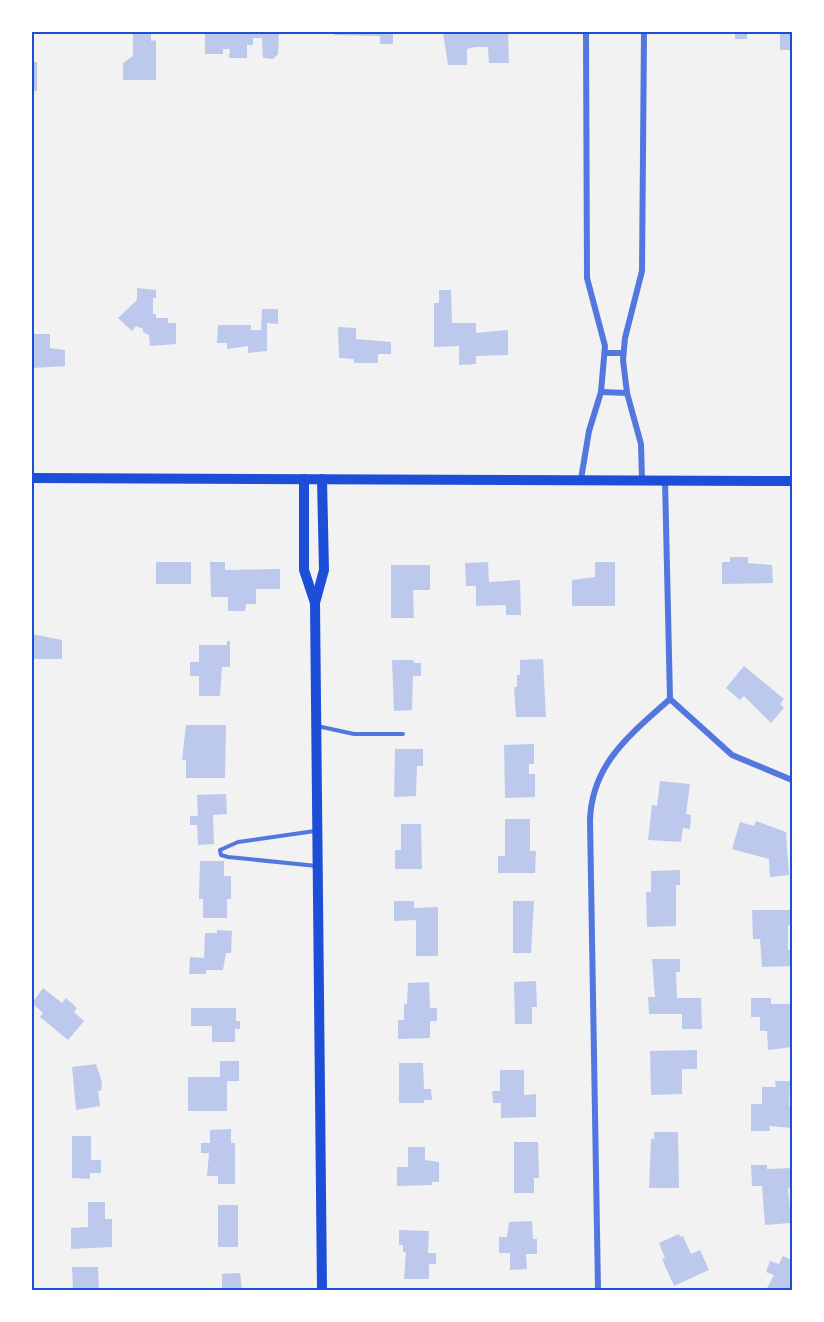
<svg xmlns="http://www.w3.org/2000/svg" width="824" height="1322" font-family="Signika,sans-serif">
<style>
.building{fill:#bdc9ec}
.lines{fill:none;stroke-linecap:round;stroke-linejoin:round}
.service{stroke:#5277de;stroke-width:4}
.minor{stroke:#5277de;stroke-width:6}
.secondary{stroke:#1d4ed8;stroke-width:10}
.primary{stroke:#1d4ed8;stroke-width:10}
.neatline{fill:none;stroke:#1d4ed8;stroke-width:2}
</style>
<rect width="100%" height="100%" fill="#f2f2f2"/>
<g class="building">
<polygon points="133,32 156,32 151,34 151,41 156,40 156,80 123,80 123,63 133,56"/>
<polygon points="205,32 279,32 278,54 273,59 263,58 262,38 253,38 253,45 247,45 247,58 229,58 230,49 223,49 223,54 205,54"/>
<polygon points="334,32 393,32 393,44 380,44 380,36 334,35"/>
<polygon points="443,32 508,32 509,63 489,63 488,47 475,47 467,49 467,65 448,65"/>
<polygon points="728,32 747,32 747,39 735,39 735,34 728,34"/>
<polygon points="780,32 792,33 792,50 780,50"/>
<rect x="32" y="62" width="5" height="29"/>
<polygon points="137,288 156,290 156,298 153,298 153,314 156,314 156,318 168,318 168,323 176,323 176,344 150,346 149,335 143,332 143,329 136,326 132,331 118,318 137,300"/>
<polygon points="439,290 451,290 452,323 476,323 476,333 508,330 508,355 476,356 476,364 459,365 459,346 434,347 434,303 439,303"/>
<polygon points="262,309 278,309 278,324 267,323 267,351 248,353 248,346 227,349 227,343 217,343 218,325 251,325 251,330 261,330"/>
<polygon points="338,327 356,328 356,339 391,342 391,354 378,354 378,363 354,363 354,359 339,358"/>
<polygon points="33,334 50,334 50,348 65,350 65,366 33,368"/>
<polygon points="730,557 748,557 748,563 772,565 773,583 722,584 722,562 730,562"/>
<rect x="156" y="562" width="35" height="22"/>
<polygon points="210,562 225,562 225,570 280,569 280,589 256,589 256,604 246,604 245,611 228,611 228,597 211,597"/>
<polygon points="488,562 489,582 520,580 521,615 506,615 506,605 476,606 476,586 466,586 465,563"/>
<polygon points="595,562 615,562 615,606 572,606 572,580 595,577"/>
<polygon points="391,565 430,565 430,590 413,590 414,618 391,618"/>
<polygon points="32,634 62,640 62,659 32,659"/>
<polygon points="227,641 230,641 230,667 222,667 220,696 199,696 199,676 190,676 190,662 199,662 199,645 227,645"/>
<polygon points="543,659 546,717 516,717 514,687 517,687 517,675 520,675 520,660"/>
<polygon points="392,660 413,660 414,663 421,663 421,676 413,676 412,710 394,711"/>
<polygon points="744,666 784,699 780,704 784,708 771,723 744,696 740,700 726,688"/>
<polygon points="186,725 226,725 225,778 186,778 186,760 182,760"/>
<polygon points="534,744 534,764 529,764 529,774 535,774 535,797 505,798 504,745"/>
<polygon points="395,749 423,749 423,766 417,766 416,796 394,797"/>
<polygon points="660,781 690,784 686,814 691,815 690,829 683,828 681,842 648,840 652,805 657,806"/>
<polygon points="226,794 227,814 213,815 214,844 198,845 197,825 190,825 190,816 198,816 197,795"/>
<polygon points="505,819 530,819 530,851 536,851 535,873 498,873 498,856 505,856"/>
<polygon points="756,821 786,832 789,875 770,877 769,859 732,849 740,822 754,826"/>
<polygon points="401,824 421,824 422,869 395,869 395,850 401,850"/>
<polygon points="200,861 224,861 224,876 231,876 231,899 227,899 227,918 203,918 203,899 199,899"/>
<polygon points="680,870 680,885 676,885 676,926 647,927 646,892 651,892 651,871"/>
<polygon points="394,901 414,901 414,908 438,907 438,956 416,956 416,920 394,921"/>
<polygon points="513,901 534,901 531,953 513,953"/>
<polygon points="752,910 792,910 792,925 788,925 788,950 792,950 792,966 762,967 760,939 753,939"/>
<polygon points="217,930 232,931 231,953 226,953 223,970 206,970 206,974 189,974 190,957 204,958 205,933 217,933"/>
<polygon points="652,959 680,959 680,972 676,972 677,998 701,998 702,1029 682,1029 682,1014 649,1014 648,997 655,997"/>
<polygon points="536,981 537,1007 532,1007 532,1024 515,1024 514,982"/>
<polygon points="429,982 430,1008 437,1008 437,1021 430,1021 430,1038 398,1039 398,1020 404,1020 404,1004 407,1004 408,983"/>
<polygon points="43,988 62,1003 66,998 77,1008 74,1012 84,1021 68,1040 40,1017 43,1013 32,1003"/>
<polygon points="751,998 771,998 771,1004 790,1004 792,1047 768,1050 767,1031 760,1031 760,1017 751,1017"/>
<polygon points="191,1008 236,1008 236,1021 240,1021 240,1029 235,1029 235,1042 212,1042 212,1026 191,1026"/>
<polygon points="697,1050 697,1069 682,1069 682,1094 651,1095 650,1051"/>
<polygon points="220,1061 239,1061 239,1081 227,1081 227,1111 188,1111 188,1077 220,1077"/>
<polygon points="399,1063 423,1063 424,1089 431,1089 432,1100 424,1100 424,1103 399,1103"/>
<polygon points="96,1064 102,1082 101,1091 98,1091 100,1106 76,1110 72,1067"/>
<polygon points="500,1070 524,1070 524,1095 536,1094 536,1117 501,1118 501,1103 493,1103 492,1091 500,1091"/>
<polygon points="775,1081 790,1081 789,1106 792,1106 792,1128 769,1126 770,1131 751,1131 751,1104 762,1104 762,1087 776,1087"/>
<polygon points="231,1129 231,1143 235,1143 235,1184 218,1184 218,1176 207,1176 209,1153 201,1153 201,1143 210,1143 210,1130"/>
<polygon points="654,1132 678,1132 679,1188 649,1188 651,1139 654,1139"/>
<polygon points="72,1136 91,1136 91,1160 101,1160 101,1173 90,1173 90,1179 72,1178"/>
<polygon points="514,1142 538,1142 539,1178 534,1178 534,1193 514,1193"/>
<polygon points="408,1147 425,1147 425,1160 439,1162 439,1182 432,1182 432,1185 397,1186 397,1167 408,1167"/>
<polygon points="751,1165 767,1165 767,1169 792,1168 792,1187 788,1188 791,1223 765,1225 762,1186 752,1186"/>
<polygon points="88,1202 105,1202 105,1219 112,1219 112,1247 71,1249 71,1228 88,1227"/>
<rect x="218" y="1205" width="20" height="42"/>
<polygon points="532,1221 533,1239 537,1239 537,1254 526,1254 527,1269 510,1270 510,1253 499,1253 499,1237 507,1237 509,1222"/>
<polygon points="399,1230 429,1231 428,1253 436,1253 436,1264 429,1264 429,1279 404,1279 406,1252 403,1252 403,1245 399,1245"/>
<polygon points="679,1234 680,1237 683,1236 691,1254 700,1250 709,1270 674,1286 662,1259 665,1258 659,1243"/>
<polygon points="783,1256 792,1260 792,1290 766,1290 774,1275 766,1272 770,1261 779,1264"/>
<polygon points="72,1267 98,1267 99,1290 73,1290"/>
<polygon points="240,1273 242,1290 222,1290 222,1274"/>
</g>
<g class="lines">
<g class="service">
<polyline points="317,726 354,734 403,734"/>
<polyline points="315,831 238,842 220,850 221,855 228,857 317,866"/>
</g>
<g class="minor">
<polyline points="605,353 623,353"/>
<polyline points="601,392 627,393"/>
<polyline points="581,479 589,431 601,392 605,346 587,278 586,32"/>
<polyline points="642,480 641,444 627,393 623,360 625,338 642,271 644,32"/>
<polyline points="665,480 670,699"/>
<polyline points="670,699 732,755 792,780"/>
<path d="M 598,1290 L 590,820 C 592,763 631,734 670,699"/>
</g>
<g class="secondary">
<polyline points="304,479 304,570 315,603 322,1290"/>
<polyline points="315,603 324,570 322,479"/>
</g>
<polyline class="primary" points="32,478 792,481"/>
</g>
<rect width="824" height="1322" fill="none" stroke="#ffffff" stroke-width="66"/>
<rect x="33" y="33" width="758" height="1256" class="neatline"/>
</svg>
